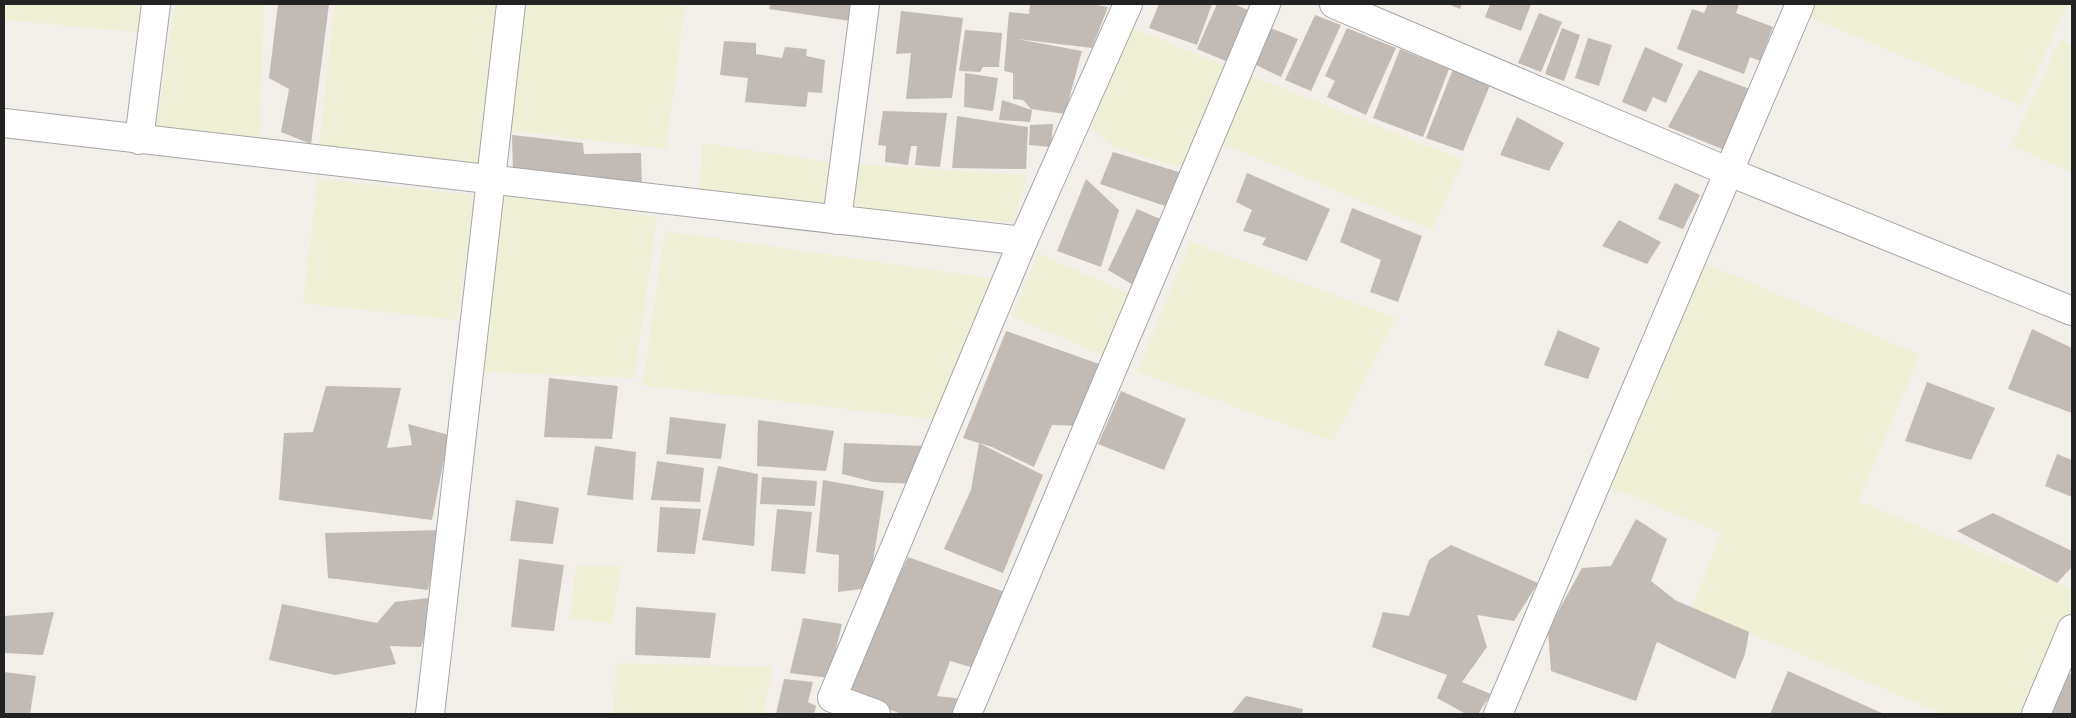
<svg xmlns="http://www.w3.org/2000/svg" width="2076" height="718" font-family="'Alegreya Sans',sans-serif">
<style>
.farmland{fill:#efefd5}
.building{fill:#c2bab5}
.lines{fill:none;stroke-linecap:round;stroke-linejoin:round}
.minor-casing{stroke:#a6a6a6;stroke-width:30}
.tertiary-casing{stroke:#a6a6a6;stroke-width:30}
.minor{stroke:#fff;stroke-width:28}
.tertiary{stroke:#fff;stroke-width:28}
</style>
<rect width="100%" height="100%" fill="#f2eee9"/>
<g class="farmland">
<polygon points="4,4 142,4 139,32 4,20"/>
<polygon points="175,4 264,4 259,139 157,126"/>
<polygon points="335,4 501,4 480,167 319,150"/>
<polygon points="522,4 685,4 666,149 509,130"/>
<polygon points="1812,4 2067,4 2022,106 1807,16"/>
<polygon points="1128,26 1225,66 1184,168 1115,148 1088,125"/>
<polygon points="2060,39 2072,44 2072,172 2012,146"/>
<polygon points="1250,75 1463,160 1432,230 1221,143"/>
<polygon points="703,143 834,163 830,207 700,192"/>
<polygon points="855,164 1027,175 1013,222 853,209"/>
<polygon points="318,179 475,195 457,320 303,303"/>
<polygon points="504,191 657,217 634,378 483,372"/>
<polygon points="665,231 995,279 932,419 643,385"/>
<polygon points="1191,242 1396,318 1333,441 1137,372"/>
<polygon points="1038,253 1131,295 1102,355 1012,316"/>
<polygon points="1707,264 1920,355 1858,501 2072,590 2072,610 2028,714 1944,714 1692,609 1721,533 1611,487"/>
<polygon points="576,566 621,566 612,623 570,619"/>
<polygon points="616,663 772,667 764,714 614,714"/>
</g>
<g class="building">
<polygon points="278,4 329,4 311,144 281,132 289,89 269,78"/>
<polygon points="770,4 851,4 850,21 769,9"/>
<polygon points="1030,4 1090,4 1108,7 1092,48 1017,39 1082,51 1065,114 1031,109 1023,100 1013,99 1013,73 1004,71 1009,12 1029,14"/>
<polygon points="1159,4 1212,4 1197,45 1149,28"/>
<polygon points="1217,4 1234,4 1250,11 1228,62 1197,49"/>
<polygon points="1448,4 1462,4 1460,9"/>
<polygon points="1490,4 1531,4 1521,31 1485,17"/>
<polygon points="1708,4 1739,4 1736,13 1773,27 1760,61 1750,57 1744,74 1677,49 1692,9 1704,13"/>
<polygon points="901,11 963,18 952,98 906,99 911,53 896,54"/>
<polygon points="1539,13 1562,22 1541,72 1518,63"/>
<polygon points="1315,15 1341,25 1311,91 1285,80"/>
<polygon points="1261,24 1298,39 1281,77 1246,60"/>
<polygon points="1347,28 1396,48 1366,115 1327,97 1335,81 1325,76"/>
<polygon points="1562,28 1580,35 1564,81 1545,74"/>
<polygon points="965,30 1002,33 999,67 983,67 980,72 959,71"/>
<polygon points="1588,38 1612,45 1599,86 1575,78"/>
<polygon points="724,41 756,43 756,54 782,58 785,47 807,49 806,56 825,60 822,93 808,92 806,107 745,102 748,78 720,75"/>
<polygon points="1645,47 1683,64 1666,103 1653,97 1646,112 1622,102"/>
<polygon points="1400,49 1449,69 1423,137 1373,118"/>
<polygon points="1453,69 1490,85 1463,151 1426,138"/>
<polygon points="1699,70 1755,91 1727,151 1668,127"/>
<polygon points="965,73 998,78 993,111 964,107"/>
<polygon points="1002,100 1032,110 1030,122 999,120"/>
<polygon points="883,111 947,113 940,167 915,165 917,146 911,146 908,165 885,162 886,146 878,145"/>
<polygon points="957,116 1028,127 1026,169 952,168"/>
<polygon points="1517,117 1564,143 1549,171 1500,155"/>
<polygon points="1053,124 1051,147 1029,145 1030,125"/>
<polygon points="512,135 583,143 584,154 641,153 642,189 513,174"/>
<polygon points="1113,152 1182,173 1168,207 1100,184"/>
<polygon points="1247,173 1330,209 1307,261 1262,245 1266,238 1243,231 1252,210 1236,202"/>
<polygon points="1086,179 1119,210 1101,267 1057,251"/>
<polygon points="1675,183 1700,195 1683,229 1658,219"/>
<polygon points="1352,208 1422,236 1398,302 1370,292 1381,260 1340,242"/>
<polygon points="1137,209 1165,221 1135,286 1108,270"/>
<polygon points="1619,220 1661,242 1647,264 1602,246"/>
<polygon points="2032,329 2072,348 2072,413 2008,389"/>
<polygon points="1558,330 1600,348 1588,379 1544,365"/>
<polygon points="1006,331 1099,364 1080,426 1052,425 1034,467 992,447 963,438"/>
<polygon points="549,378 618,386 612,439 544,437"/>
<polygon points="1927,382 1995,408 1971,460 1905,441"/>
<polygon points="326,386 401,388 387,448 412,445 408,424 449,435 432,520 279,500 284,433 313,432"/>
<polygon points="1121,391 1186,419 1164,470 1098,444"/>
<polygon points="670,417 726,424 721,459 666,454"/>
<polygon points="758,420 834,431 826,471 757,466"/>
<polygon points="844,443 924,446 915,484 874,482 842,474"/>
<polygon points="979,443 1043,475 1003,573 944,549 971,490"/>
<polygon points="595,446 636,452 633,500 587,495"/>
<polygon points="2057,454 2072,460 2072,497 2045,486"/>
<polygon points="657,461 704,468 700,502 651,500"/>
<polygon points="718,466 758,474 754,546 702,540"/>
<polygon points="762,477 817,481 815,506 760,504"/>
<polygon points="823,480 884,491 869,588 838,592 839,555 816,552"/>
<polygon points="516,500 559,508 553,544 510,541"/>
<polygon points="660,507 701,509 695,554 657,552"/>
<polygon points="777,509 812,512 805,574 771,571"/>
<polygon points="1993,513 2072,551 2072,567 2057,583 1957,531"/>
<polygon points="1636,519 1667,539 1651,581 1675,600 1749,632 1745,654 1735,679 1657,642 1636,701 1551,671 1548,630 1582,568 1611,566"/>
<polygon points="441,530 428,590 328,578 325,533"/>
<polygon points="1451,545 1538,583 1514,621 1477,615 1487,647 1462,682 1491,694 1478,714 1466,714 1437,698 1447,675 1372,647 1383,612 1409,616 1429,560"/>
<polygon points="908,557 1005,592 974,668 950,661 937,696 963,699 957,714 901,714 845,691"/>
<polygon points="519,559 564,565 554,631 511,627"/>
<polygon points="428,598 427,627 421,647 390,646 396,664 335,675 269,660 282,604 377,623 395,602"/>
<polygon points="636,607 716,613 710,658 635,655"/>
<polygon points="54,612 43,655 4,653 4,616"/>
<polygon points="803,618 842,624 829,678 790,673"/>
<polygon points="1788,671 1884,714 1770,714"/>
<polygon points="4,672 36,676 30,714 4,714"/>
<polygon points="2064,672 2072,675 2072,714 2051,714"/>
<polygon points="784,679 813,682 808,702 816,706 814,714 776,714"/>
<polygon points="1246,696 1303,709 1302,714 1231,714"/>
</g>
<g class="lines">
<defs>
<g id="minor">
<polyline points="4,123 1023,241"/>
<polyline points="139,140 156,4"/>
<polyline points="837,220 865,4"/>
<polyline points="430,714 511,4"/>
<polyline points="876,714 832,698 1023,241 1128,4"/>
<polyline points="967,714 1266,4"/>
<polyline points="1498,714 1800,4"/>
<polyline points="2036,714 2072,629"/>
</g>
<polyline id="tertiary" points="1334,4 1727,171 2072,311"/>
</defs>
<use href="#minor" class="minor-casing"/>
<use href="#tertiary" class="tertiary-casing"/>
<use href="#minor" class="minor"/>
<use href="#tertiary" class="tertiary"/>
</g>
<rect width="2076" height="718" fill="none" stroke="#222222" stroke-width="10"/>
</svg>
